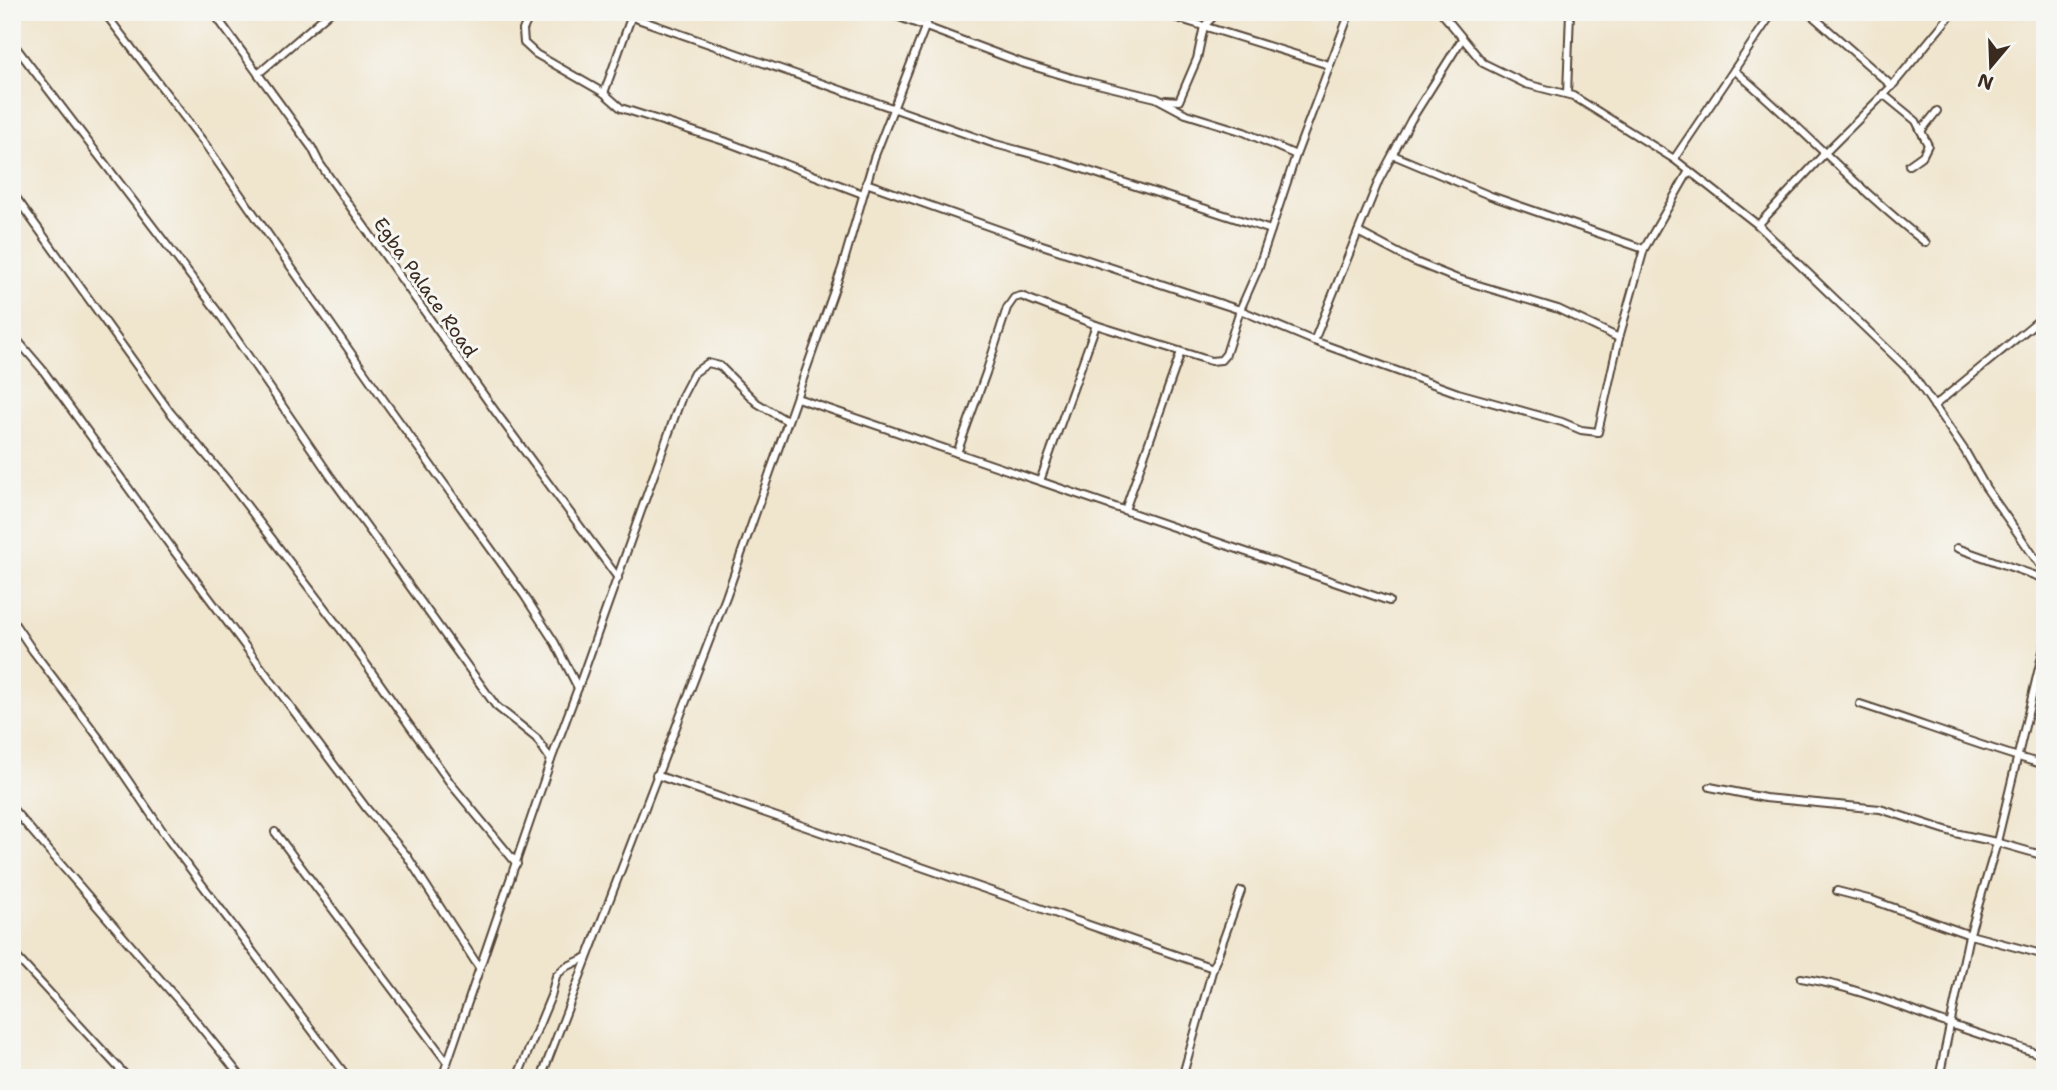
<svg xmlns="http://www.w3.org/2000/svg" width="2057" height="1090" font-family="'Shantell Sans',sans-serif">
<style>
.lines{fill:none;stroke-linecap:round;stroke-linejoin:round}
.minor-casing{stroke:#564638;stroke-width:10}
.minor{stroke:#fff;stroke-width:6}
.labels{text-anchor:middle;stroke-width:6;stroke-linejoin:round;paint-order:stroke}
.street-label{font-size:19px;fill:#3b2a1e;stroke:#f6f6f2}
</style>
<rect width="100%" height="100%" fill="#f6f6f2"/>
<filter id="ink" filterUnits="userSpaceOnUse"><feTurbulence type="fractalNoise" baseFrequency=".0143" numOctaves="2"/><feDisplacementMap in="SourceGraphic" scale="14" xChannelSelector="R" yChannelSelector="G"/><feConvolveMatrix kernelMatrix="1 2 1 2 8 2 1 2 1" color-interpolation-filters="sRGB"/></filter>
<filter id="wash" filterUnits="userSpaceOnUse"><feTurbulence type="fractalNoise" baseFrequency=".00686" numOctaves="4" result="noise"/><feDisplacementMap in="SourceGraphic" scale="28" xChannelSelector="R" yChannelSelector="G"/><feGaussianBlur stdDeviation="1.57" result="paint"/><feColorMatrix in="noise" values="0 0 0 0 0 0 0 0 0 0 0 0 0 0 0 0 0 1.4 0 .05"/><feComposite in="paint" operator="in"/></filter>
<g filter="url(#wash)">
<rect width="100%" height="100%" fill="#f0e5cd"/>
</g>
<g filter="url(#ink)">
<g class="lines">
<defs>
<g id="minor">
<polyline points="104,12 205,144 386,403 524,595 555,643 578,688"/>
<polyline points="213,12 312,148 320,164 495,411 618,578"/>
<polyline points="531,12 523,30 524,43 536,54 604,93 621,108 724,141 863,194"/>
<polyline points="886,12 1022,63 1072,78 1156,98 1186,114 1244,132 1296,155"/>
<polyline points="1158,12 1329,65"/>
<polyline points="1441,12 1483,63 1526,84 1573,96 1674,159 1758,225 1911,372 1965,451 1986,488 2045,572"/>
<polyline points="1808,12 1892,86"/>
<polyline points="632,17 995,144 1058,161 1271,230"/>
<polyline points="12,42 218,312 331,477 496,706 536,738 551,760"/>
<path d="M 1734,70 C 1800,125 1858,190 1926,243"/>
<polyline points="258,74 330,12"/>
<polyline points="604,93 633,12"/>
<polyline points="1567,94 1570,12"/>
<polyline points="1883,94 1916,121 1928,145 1923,155 1909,165"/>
<polyline points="1166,100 1179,101 1197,59 1204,26 1212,18 1213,12"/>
<polyline points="1921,131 1937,111"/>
<polyline points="1393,155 1491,196 1644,249"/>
<polyline points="1674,159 1773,12"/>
<polyline points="866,183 1036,243 1240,310 1314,341 1458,393 1562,422 1581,430 1598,432 1619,338 1644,249 1689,171"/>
<polyline points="12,192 170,412 229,482 354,647 451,784 517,864"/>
<polyline points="1758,225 1826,152 1892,86 1953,12"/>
<polyline points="1358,232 1413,261 1455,278 1558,309 1619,338"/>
<polyline points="12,334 42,369 174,551 367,809 407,856 480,969"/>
<polyline points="1314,341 1379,180 1411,120 1462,39"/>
<polyline points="797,398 1389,601"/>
<polyline points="1934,406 2045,315"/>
<polyline points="957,453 986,373 1007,308 1014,298 1021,296 1096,325 1211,361 1221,360 1226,354 1240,310 1258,269 1296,155 1350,12"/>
<polyline points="1040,481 1096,325"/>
<polyline points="1125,510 1181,352"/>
<polyline points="1957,548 2045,579"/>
<polyline points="12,620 33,651 99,738 170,842 348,1078"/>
<path d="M 1860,704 C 1922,724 1982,747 2045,765"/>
<polyline points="656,775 1213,968"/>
<polyline points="1710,787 1765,798 1880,809 1955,833 1996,842 2045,856"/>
<polyline points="12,808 191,1015 242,1078"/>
<polyline points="275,832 447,1062"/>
<polyline points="1837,891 1872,900 1970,935 2045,955"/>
<polyline points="12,952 128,1078"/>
<path d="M 1801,978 C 1845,985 1885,1000 1926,1016 C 1965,1030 2005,1042 2045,1056"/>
<polyline points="442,1078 551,760 578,688 682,396 694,373 708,363 720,366 757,403 787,421"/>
<polyline points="517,1078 551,996 556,976 564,968 585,958"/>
<polyline points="541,1078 726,597 842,268 874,158 931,12"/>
<polyline points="1182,1078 1213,968 1241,891"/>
<polyline points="1939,1078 1968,940 1996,846 2045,643"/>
</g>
</defs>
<use href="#minor" class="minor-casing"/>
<use href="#minor" class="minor"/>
</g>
</g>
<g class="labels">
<g class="street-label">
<text transform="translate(426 287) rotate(55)" y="7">Egba Palace Road</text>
</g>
</g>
<rect width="2057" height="1090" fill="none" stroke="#f6f6f2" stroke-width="42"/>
<g transform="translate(1991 66) rotate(199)" stroke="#f6f6f2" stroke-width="5" paint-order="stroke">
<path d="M0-5L12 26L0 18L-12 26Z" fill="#3b2a1e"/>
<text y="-10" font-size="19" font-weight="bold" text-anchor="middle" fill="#3b2a1e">N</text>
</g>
</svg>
